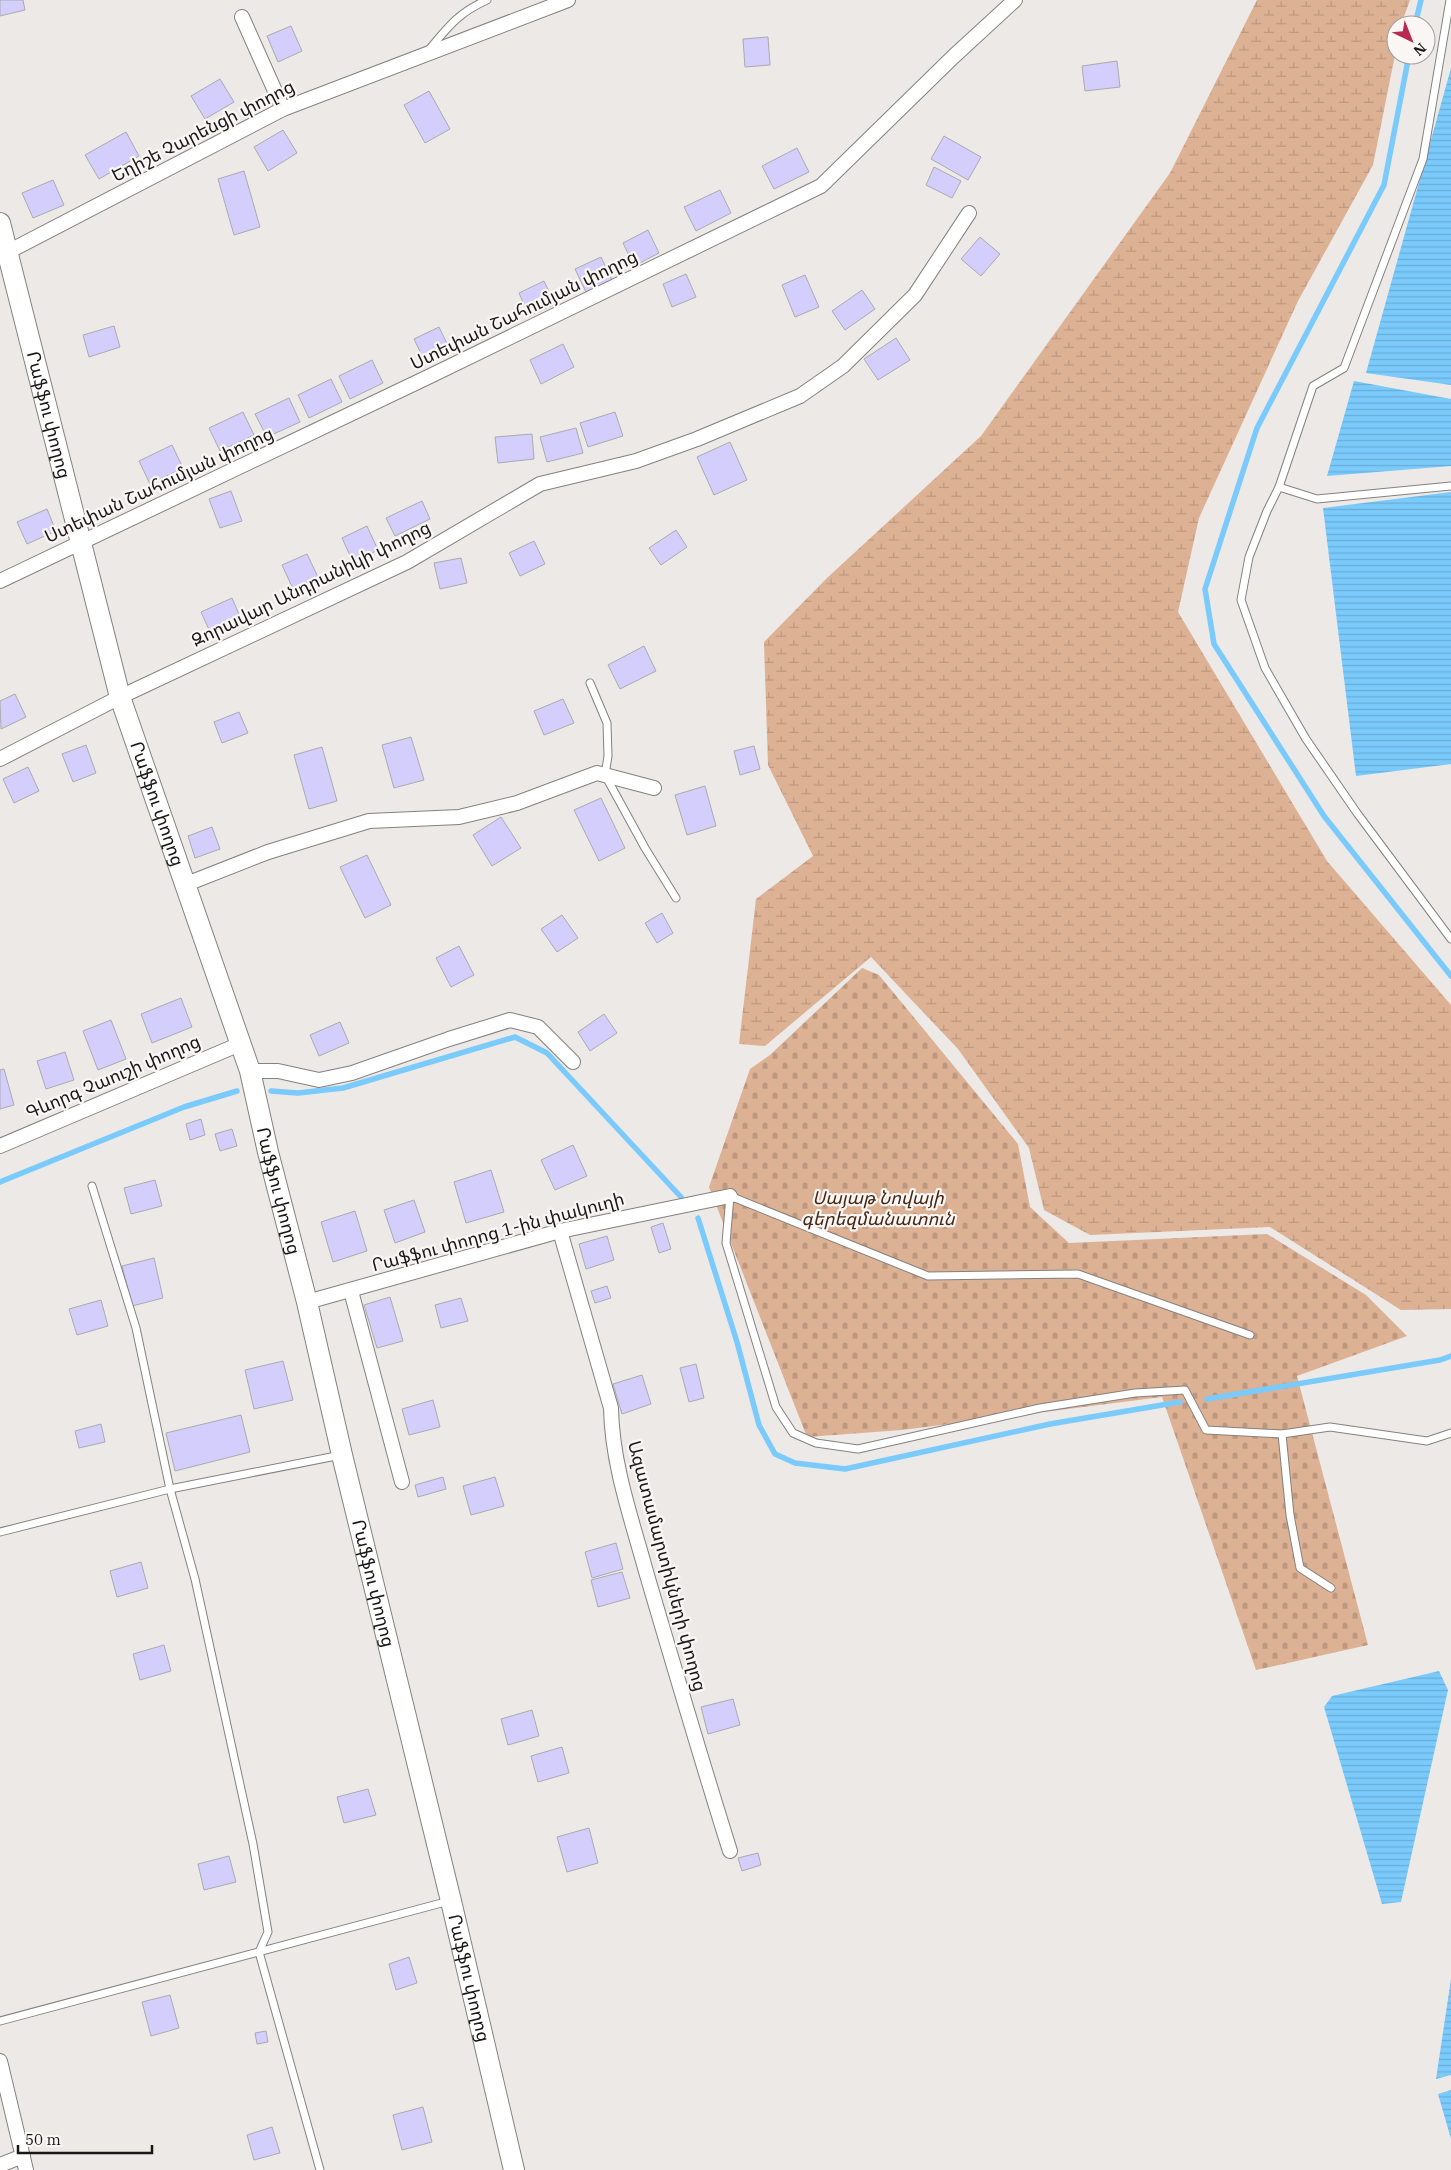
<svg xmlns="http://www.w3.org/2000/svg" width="1451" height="2170" font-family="'IBM Plex Serif','Noto Sans Armenian',serif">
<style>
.wetland{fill:url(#wetland-marsh)}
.cemetery{fill:url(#cemetery-stones)}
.water{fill:url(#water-rules)}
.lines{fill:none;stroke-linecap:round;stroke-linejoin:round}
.stream{stroke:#7acafc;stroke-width:5.5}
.building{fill:#d4cefd;stroke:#aaaaae}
.lane-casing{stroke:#85817f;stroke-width:9}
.street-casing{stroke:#85817f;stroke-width:16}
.secondary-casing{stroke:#85817f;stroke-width:22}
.lane{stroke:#fff;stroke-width:7}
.street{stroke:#fff;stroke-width:14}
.secondary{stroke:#fff;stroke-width:20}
.labels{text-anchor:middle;stroke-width:4.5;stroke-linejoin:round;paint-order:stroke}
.street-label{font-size:18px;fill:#191817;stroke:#faf6f4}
.park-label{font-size:18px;font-style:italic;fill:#452713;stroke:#faf6f4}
</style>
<defs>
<pattern id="wetland-marsh" width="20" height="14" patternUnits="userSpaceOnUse" patternTransform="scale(1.25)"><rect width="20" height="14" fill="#ddb194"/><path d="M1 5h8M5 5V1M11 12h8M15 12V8" fill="none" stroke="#bd987f"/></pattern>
<pattern id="cemetery-stones" width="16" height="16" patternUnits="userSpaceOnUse" patternTransform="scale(1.25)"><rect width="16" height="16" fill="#ddb194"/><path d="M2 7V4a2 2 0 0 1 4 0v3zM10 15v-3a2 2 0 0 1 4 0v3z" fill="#bd987f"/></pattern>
<pattern id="water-rules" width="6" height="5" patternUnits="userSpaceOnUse" patternTransform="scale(1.25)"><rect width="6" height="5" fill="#7acafc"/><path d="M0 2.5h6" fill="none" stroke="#69add7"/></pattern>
</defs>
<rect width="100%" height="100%" fill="#ede9e7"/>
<polygon class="wetland" points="1257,0 1410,0 1401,25 1396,25 1396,50 1373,165 1298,301 1199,518 1178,612 1327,861 1451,1005 1451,1309 1401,1310 1270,1227 1090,1235 1044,1210 1029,1148 958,1049 871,957 765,1046 739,1044 756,899 813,856 768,765 764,642 827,578 981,436 1170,173"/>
<polygon class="cemetery" points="862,968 879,975 1018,1144 1030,1207 1069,1243 1267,1234 1366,1295 1407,1336 1297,1376 1368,1645 1256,1670 1162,1397 902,1430 807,1437 709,1187 750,1069 770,1055"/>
<g class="water">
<polygon points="1451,68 1451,385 1366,373"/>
<polygon points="1354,381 1451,399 1451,466 1327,476"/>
<polygon points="1451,492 1451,764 1356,776 1323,508"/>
<polygon points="1439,1671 1448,1690 1401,1902 1382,1904 1324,1707 1332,1696"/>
<polygon points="1451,1979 1451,2075 1436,2079"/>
<polygon points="1451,2090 1451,2139 1438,2094"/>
</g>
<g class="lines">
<g class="stream">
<polyline points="1415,25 1421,0"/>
<polyline points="1409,55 1384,185 1257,428 1205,589 1214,644 1324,816 1451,976"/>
<polyline points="271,1091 298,1093 343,1088 515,1037 547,1053 681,1197"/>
<polyline points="0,1182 184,1107 237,1091"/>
<polyline points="698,1218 737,1342 759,1425 775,1454 795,1463 845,1469 1050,1424 1180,1402"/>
<polyline points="1207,1399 1440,1360 1451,1356"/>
</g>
</g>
<g class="building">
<polygon points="0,0 23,0 25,10 0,16"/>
<polygon points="291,26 302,51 278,62 267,36"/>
<polygon points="768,37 770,65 745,67 743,39"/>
<polygon points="1117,61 1120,87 1085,91 1082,66"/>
<polygon points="220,79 234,102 205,119 191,96"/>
<polygon points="429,91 450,129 425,143 404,105"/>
<polygon points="283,130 297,153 268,171 254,147"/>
<polygon points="126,132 139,156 99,179 85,155"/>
<polygon points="944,136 981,157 968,180 931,159"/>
<polygon points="797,148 809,172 774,189 762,166"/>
<polygon points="934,167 961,181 952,198 926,185"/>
<polygon points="244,171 260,227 234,235 218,179"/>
<polygon points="53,180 64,205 33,218 22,193"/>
<polygon points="720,190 731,213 696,231 684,207"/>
<polygon points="648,230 659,253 634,266 623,243"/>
<polygon points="980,237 1000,254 981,276 961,259"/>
<polygon points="601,257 612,280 586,292 575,269"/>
<polygon points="686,274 696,297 672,307 663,284"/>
<polygon points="805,275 819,307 795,317 782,285"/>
<polygon points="544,281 555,304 529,316 519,293"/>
<polygon points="862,290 875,309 845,330 832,311"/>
<polygon points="114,326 120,347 89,357 83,335"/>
<polygon points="439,327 450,350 425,362 414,339"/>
<polygon points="896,338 910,360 878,380 864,359"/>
<polygon points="563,344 574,367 541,384 530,360"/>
<polygon points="372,360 383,383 350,399 339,376"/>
<polygon points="331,379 342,402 309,418 298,395"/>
<polygon points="289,398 300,422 267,437 255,414"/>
<polygon points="243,412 254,435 220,451 209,428"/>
<polygon points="615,412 623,436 588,447 580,423"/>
<polygon points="576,428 583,453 547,462 540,437"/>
<polygon points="532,434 534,459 498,463 495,437"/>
<polygon points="730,442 747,480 714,495 697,457"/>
<polygon points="172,445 183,468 150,484 139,461"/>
<polygon points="231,491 242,521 220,528 209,499"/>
<polygon points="422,501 430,519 395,536 386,518"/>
<polygon points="47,509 56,531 27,544 17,522"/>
<polygon points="367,526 378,550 353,562 342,538"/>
<polygon points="676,530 687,547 661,565 649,548"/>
<polygon points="534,541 545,564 520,576 509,553"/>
<polygon points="307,554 318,577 293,589 282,565"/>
<polygon points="461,558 467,583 440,589 434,563"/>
<polygon points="232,598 241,619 210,632 201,612"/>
<polygon points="644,646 656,671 620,689 608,665"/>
<polygon points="15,694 26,717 1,729 0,701"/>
<polygon points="563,699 574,723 544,735 534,711"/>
<polygon points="239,712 248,733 222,743 214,722"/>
<polygon points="411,737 424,780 394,788 382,745"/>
<polygon points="86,745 96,773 73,782 62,754"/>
<polygon points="754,746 760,769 740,775 734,751"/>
<polygon points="322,747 337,801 309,809 294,755"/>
<polygon points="28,767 39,791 14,803 3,779"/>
<polygon points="705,786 716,826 687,835 675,795"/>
<polygon points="601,798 625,848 599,861 574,810"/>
<polygon points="501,817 521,848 492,866 473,835"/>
<polygon points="212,827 220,849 195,858 188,836"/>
<polygon points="367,855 391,905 365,918 340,867"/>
<polygon points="662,913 673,933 657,943 645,923"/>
<polygon points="562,915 578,938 557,952 541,929"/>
<polygon points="459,946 474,975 451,987 436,958"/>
<polygon points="181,998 192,1027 152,1043 141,1014"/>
<polygon points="604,1014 617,1033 590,1051 578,1032"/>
<polygon points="111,1020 126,1059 98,1070 83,1031"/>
<polygon points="340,1022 349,1043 319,1056 310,1035"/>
<polygon points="65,1052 74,1080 46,1089 37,1061"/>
<polygon points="4,1069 14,1105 0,1109 0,1070"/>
<polygon points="201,1119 205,1135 190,1140 186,1124"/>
<polygon points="232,1129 237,1146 220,1151 215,1134"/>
<polygon points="573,1145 587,1176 555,1190 541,1160"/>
<polygon points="491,1170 504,1212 466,1223 454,1182"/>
<polygon points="155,1180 162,1206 131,1214 124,1188"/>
<polygon points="414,1200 425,1232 395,1243 384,1210"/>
<polygon points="355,1211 367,1251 333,1262 321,1222"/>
<polygon points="663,1223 671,1249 659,1253 651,1227"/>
<polygon points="607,1236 614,1260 586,1269 579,1244"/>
<polygon points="154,1258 163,1298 132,1306 122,1266"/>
<polygon points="607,1286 611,1298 595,1303 591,1291"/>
<polygon points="390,1297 403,1341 377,1348 364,1305"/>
<polygon points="461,1298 468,1321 441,1328 435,1305"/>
<polygon points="101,1300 108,1326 77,1335 69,1309"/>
<polygon points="283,1361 293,1400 254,1409 245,1370"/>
<polygon points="696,1364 704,1398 689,1402 680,1368"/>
<polygon points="642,1375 651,1404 622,1414 613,1384"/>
<polygon points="433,1400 440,1427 409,1435 402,1409"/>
<polygon points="241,1415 250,1452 175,1471 166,1433"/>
<polygon points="101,1424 105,1442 79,1448 75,1431"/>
<polygon points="443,1477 446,1489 418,1497 415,1485"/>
<polygon points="495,1477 504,1506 471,1515 463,1486"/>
<polygon points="616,1543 623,1569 592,1578 585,1552"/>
<polygon points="141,1562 148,1588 117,1597 110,1571"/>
<polygon points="622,1572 630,1598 598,1607 591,1580"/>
<polygon points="164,1645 171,1671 140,1680 133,1654"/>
<polygon points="733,1699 740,1725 708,1734 701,1707"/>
<polygon points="532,1710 539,1736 508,1745 501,1719"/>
<polygon points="562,1747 569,1773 538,1782 531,1756"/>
<polygon points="368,1789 376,1815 344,1823 337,1797"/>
<polygon points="589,1828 598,1863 567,1872 557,1837"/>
<polygon points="758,1853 761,1865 742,1871 738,1858"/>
<polygon points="229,1856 236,1882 204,1890 198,1864"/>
<polygon points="409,1957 417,1983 396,1990 389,1964"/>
<polygon points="170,1995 179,2028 151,2036 142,2002"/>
<polygon points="266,2031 268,2042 257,2044 255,2033"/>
<polygon points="423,2107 432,2142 402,2150 393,2115"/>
<polygon points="272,2127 280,2153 254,2160 247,2135"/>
</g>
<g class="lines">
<defs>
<g id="lane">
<polyline points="1450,0 1423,159 1344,368 1313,386 1279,487 1267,511 1249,557 1241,600 1265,668 1306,739 1357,813 1451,939"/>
<path d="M 428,51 C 448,27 458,13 487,0"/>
<polyline points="1279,487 1317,499 1451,486"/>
<polyline points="590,683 607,723 608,756 605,775 645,848 676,898"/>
<polyline points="92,1186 136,1328 170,1489 195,1579 253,1844 268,1932 259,1952 320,2170"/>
<polyline points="1250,1335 1078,1274 928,1276 730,1196 726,1243 776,1407 793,1433 816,1443 858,1449 1040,1408 1135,1393 1185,1390 1206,1430 1282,1434 1330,1427 1427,1441 1451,1433"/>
<polyline points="1282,1434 1290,1515 1300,1568 1331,1588"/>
<polyline points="0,1532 170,1489 341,1455"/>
<polyline points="0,2021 449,1901"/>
</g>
<g id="street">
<polyline points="242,17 283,109"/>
<polyline points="0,256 283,109 568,0"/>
<polyline points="0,581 426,378 821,186 953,57 1015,0"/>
<polyline points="0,759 120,697 407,562 540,484 636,461 697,439 800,396 843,366 915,295 969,213"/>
<polyline points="184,885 268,852 369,821 459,817 517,803 597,773 654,788"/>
<polyline points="250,1071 278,1071 319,1080 352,1073 449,1039 510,1020 538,1027 573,1062"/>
<polyline points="0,1146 240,1044"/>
<path d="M 560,1231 L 611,1408 C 612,1465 632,1520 647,1575 C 674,1667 701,1759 730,1851"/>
<polyline points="351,1291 402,1482"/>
<polyline points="307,1302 560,1231 730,1196"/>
<polyline points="0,2061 26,2170"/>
<polyline points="0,2165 23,2156"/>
</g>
<g id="secondary">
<path id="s1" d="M 0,223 L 120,697 L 250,1071 L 268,1152 L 307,1302 L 342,1455 L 451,1901 L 514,2170"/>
</g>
</defs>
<use href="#lane" class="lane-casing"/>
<use href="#street" class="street-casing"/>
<use href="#secondary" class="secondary-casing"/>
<use href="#lane" class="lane"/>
<use href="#street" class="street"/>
<use href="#secondary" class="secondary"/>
</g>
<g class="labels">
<g class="street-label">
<text transform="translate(203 131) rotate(-27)" y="6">Եղիշե Չարենցի փողոց</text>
<text transform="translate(524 310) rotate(-26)" y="6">Ստեփան Շահումյան փողոց</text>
<text dy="6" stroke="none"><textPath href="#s1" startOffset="198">Րաֆֆու փողոց</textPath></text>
<text transform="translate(159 485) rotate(-25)" y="6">Ստեփան Շահումյան փողոց</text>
<text transform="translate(311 584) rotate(-26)" y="6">Զորավար Անդրանիկի փողոց</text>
<text dy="6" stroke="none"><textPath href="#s1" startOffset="602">Րաֆֆու փողոց</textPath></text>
<text transform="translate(113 1077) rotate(-23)" y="6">Գևորգ Չաուշի փողոց</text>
<text dy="6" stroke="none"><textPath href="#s1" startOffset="1008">Րաֆֆու փողոց</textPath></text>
<text transform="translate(498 1232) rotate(-15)" y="6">Րաֆֆու փողոց 1-ին փակուղի</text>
<text transform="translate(667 1566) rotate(75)" y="6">Ազատամարտիկների փողոց</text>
<text dy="6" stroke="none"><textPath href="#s1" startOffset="1412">Րաֆֆու փողոց</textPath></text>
<text dy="6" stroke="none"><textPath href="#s1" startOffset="1818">Րաֆֆու փողոց</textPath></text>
</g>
<g class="park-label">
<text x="878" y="1204">Սայաթ Նովայի<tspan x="878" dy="21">գերեզմանատուն</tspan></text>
</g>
</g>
<g transform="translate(1411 40) rotate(137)"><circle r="24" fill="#faf6f4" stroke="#a09d9c"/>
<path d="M0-4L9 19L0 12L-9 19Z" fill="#b9284f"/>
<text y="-8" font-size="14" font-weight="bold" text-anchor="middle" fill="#191817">N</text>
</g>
<path d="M18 2145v8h134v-8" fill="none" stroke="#191817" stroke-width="2.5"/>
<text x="25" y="2145" font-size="15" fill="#191817" stroke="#faf6f4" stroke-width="4" paint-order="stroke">50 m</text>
</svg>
